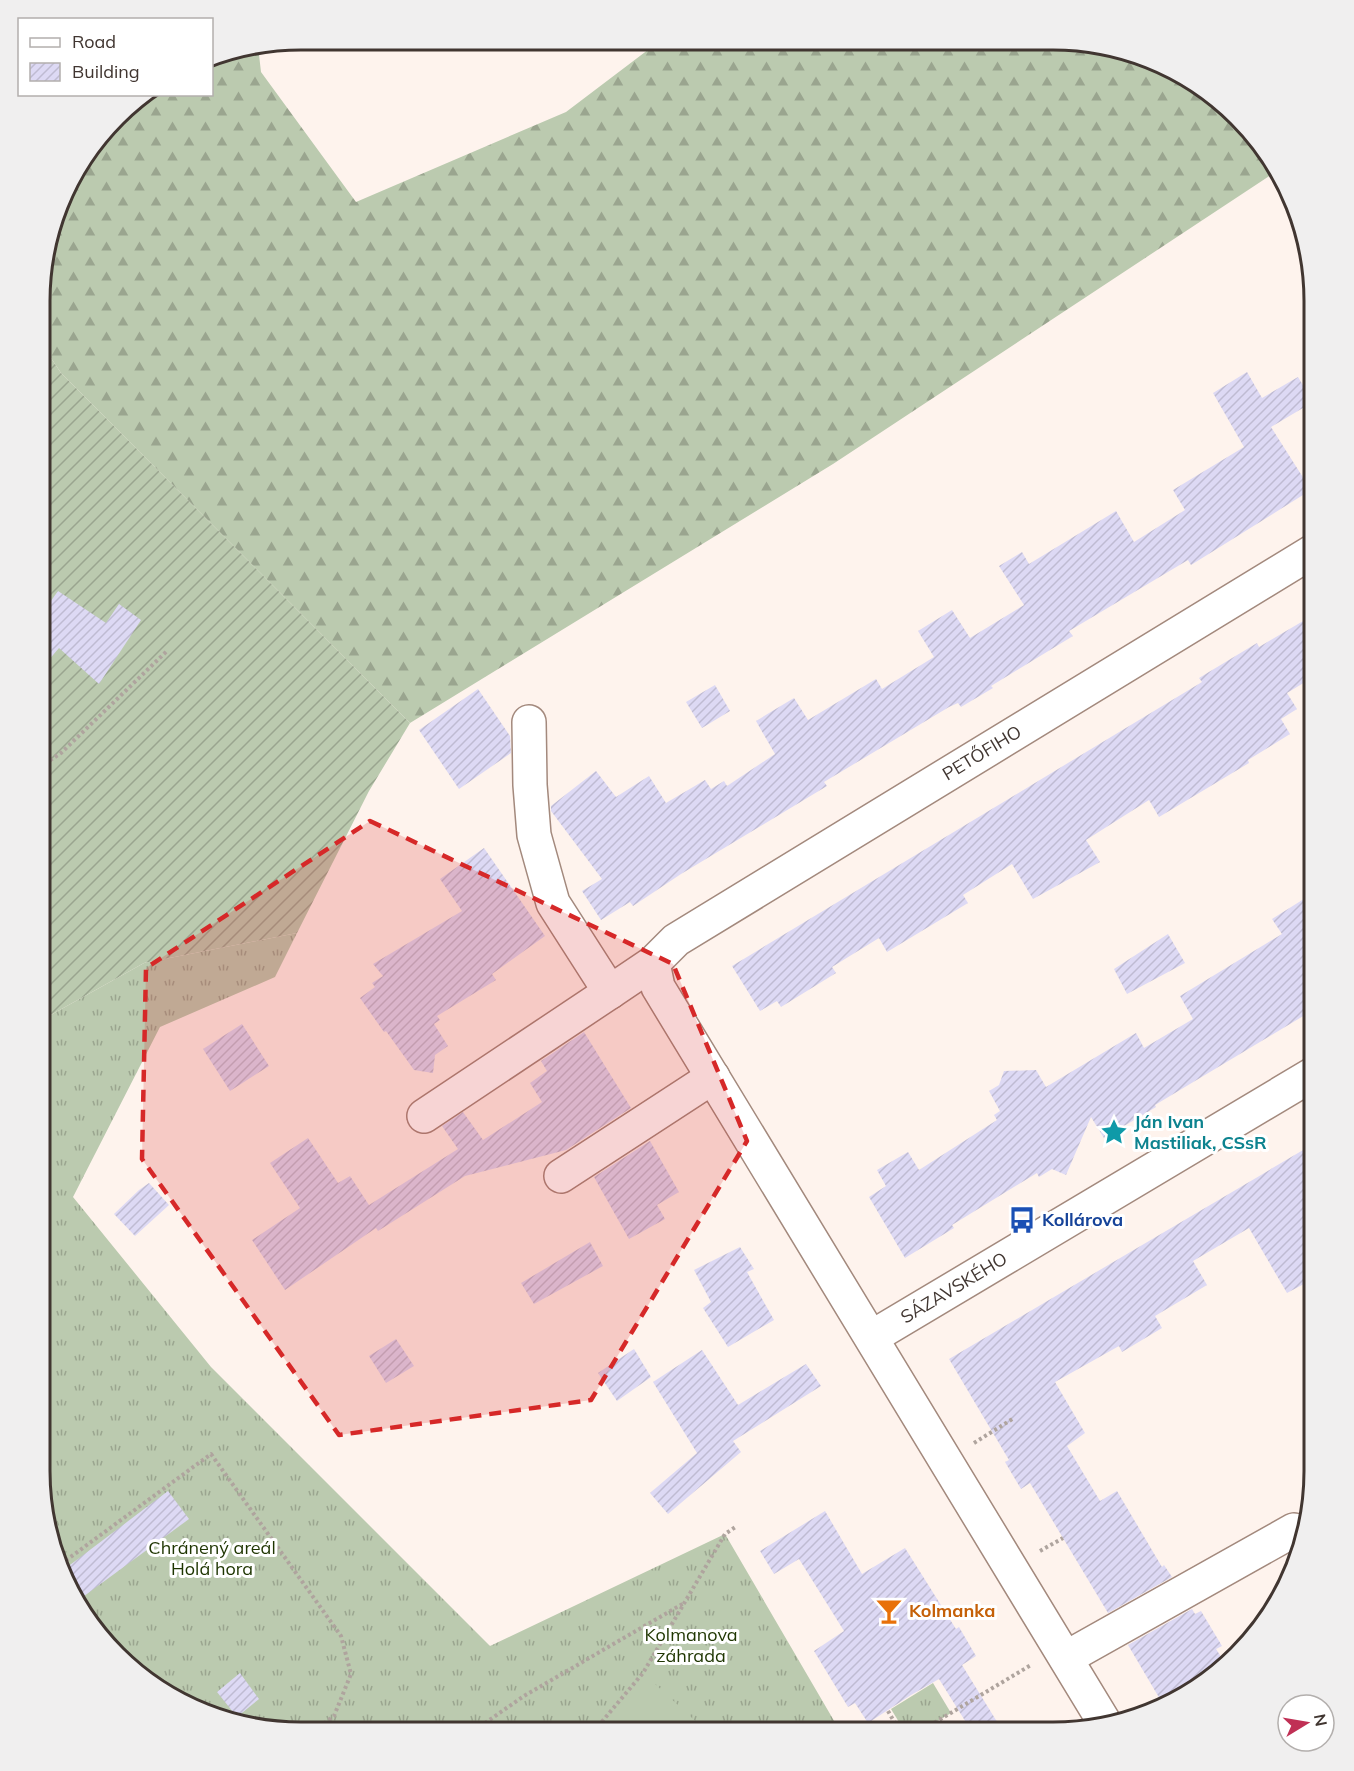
<svg xmlns="http://www.w3.org/2000/svg" width="1354" height="1771" font-family="Mulish,sans-serif">
<style>
.grass{fill:url(#grass-tufts)}
.forest{fill:url(#forest-firs)}
.garden{fill:url(#garden-furrows)}
.pitch{fill:#bbcaaf}
.building{fill:url(#building-hatch)}
.lines{fill:none;stroke-linecap:round;stroke-linejoin:round}
.minor-casing{stroke:#a3897d;stroke-width:36}
.path{stroke:#afa49e;stroke-width:4;stroke-dasharray:3 3;stroke-linecap:butt}
.minor{stroke:#fff;stroke-width:33}
.marked{fill:#d62828;fill-opacity:0.2;stroke:#d62828;stroke-width:4.5;stroke-dasharray:12 8;stroke-linejoin:round}
.labels{text-anchor:middle;stroke-width:6;stroke-linejoin:round;paint-order:stroke}
.street-label{font-size:18px;fill:#413631;stroke:#fff}
.culture-label{font-size:18px;font-weight:bold;fill:#0d838f;stroke:#fff;text-anchor:start}
.transit-label{font-size:18px;font-weight:bold;fill:#164399;stroke:#fff;text-anchor:start}
.park-label{font-size:18px;fill:#1e3501;stroke:#fff}
.food-label{font-size:18px;font-weight:bold;fill:#c56008;stroke:#fff;text-anchor:start}
.rim{fill:none;stroke:#413631;stroke-width:3}
</style>
<defs>
<pattern id="grass-tufts" width="24" height="20" patternUnits="userSpaceOnUse" patternTransform="scale(1.5)"><rect width="24" height="20" fill="#bbcaaf"/><path d="M3 7l-1-3M5 7V3M7 7l1-3M15 17l-1-3M17 17v-4M19 17l1-3" fill="none" stroke="#9aa58f"/></pattern>
<pattern id="forest-firs" width="22" height="20" patternUnits="userSpaceOnUse" patternTransform="scale(1.5)"><rect width="22" height="20" fill="#bbcaaf"/><path d="M5 1l3.5 6h-7zM16 11l3.5 6h-7z" fill="#9aa58f"/></pattern>
<pattern id="garden-furrows" width="10" height="10" patternUnits="userSpaceOnUse" patternTransform="scale(1.5)"><rect width="10" height="10" fill="#bbcaaf"/><path d="M-1 1l2-2M0 10L10 0M9 11l2-2" fill="none" stroke="#9aa58f"/></pattern>
<pattern id="building-hatch" width="6" height="6" patternUnits="userSpaceOnUse" patternTransform="scale(1.5)"><rect width="6" height="6" fill="#ddd9f4"/><path d="M-1 1l2-2M0 6l6-6M5 7l2-2" fill="none" stroke="#bfbbd2"/></pattern>
</defs>
<rect width="100%" height="100%" fill="#fef3ed"/>
<g class="grass">
<polygon points="297,933 275,977 160,1027 73,1197 211,1367 490,1646 725,1534 840,1731 267,1730 155,1688 104,1643 66,1586 39,1471 40,1021 144,963"/>
<polygon points="933,1683 951,1713 919,1732 905,1732 891,1709"/>
</g>
<polygon class="forest" points="661,40 1088,41 1153,59 1212,93 1277,171 833,464 410,723 61,373 41,343 41,266 74,170 128,104 144,95 212,94 212,56 216,53 258,46 261,72 356,202 566,112"/>
<polygon class="garden" points="41,343 61,373 410,723 369,791 297,933 144,963 40,1021"/>
<polygon class="pitch" points="643,1673 703,1728 701,1731 594,1731"/>
<g class="building">
<polygon points="1247,372 1262,398 1298,377 1313,402 1271,427 1311,490 1191,565 1188,560 1069,631 1073,636 991,686 993,688 961,707 958,703 949,707 824,782 827,786 681,874 633,906 630,902 601,920 582,891 602,879 551,811 551,806 596,771 616,797 649,776 666,803 705,780 711,789 724,781 727,786 775,754 756,721 794,698 808,720 876,679 882,689 934,657 918,631 952,610 970,638 1024,605 999,566 1022,552 1029,564 1116,511 1134,542 1185,510 1173,490 1244,447 1213,393"/>
<polygon points="58,591 106,623 119,604 141,620 99,684 59,648 41,669 41,615"/>
<polygon points="1315,614 1315,676 1287,693 1297,709 1281,719 1290,734 1248,760 1249,763 1159,817 1149,800 1086,840 1100,862 1033,899 1012,864 963,895 968,903 887,952 879,938 832,967 836,973 781,1007 777,1001 760,1011 732,966 1202,682 1199,678 1257,643 1259,647"/>
<polygon points="715,685 730,711 702,728 686,702"/>
<polygon points="478,689 510,736 511,753 459,789 419,730"/>
<polygon points="484,848 545,936 492,974 496,980 437,1016 440,1020 434,1024 448,1046 435,1055 433,1073 414,1070 386,1031 384,1032 360,998 375,987 372,983 383,976 373,964 462,911 440,879"/>
<polygon points="1315,892 1315,1009 1155,1105 1156,1107 1104,1138 1091,1117 1066,1175 1052,1169 1039,1177 1037,1173 952,1225 954,1228 905,1258 869,1197 886,1186 877,1170 908,1152 919,1170 997,1120 994,1115 1000,1111 989,1091 999,1085 1004,1071 1036,1070 1046,1087 1136,1033 1144,1048 1193,1019 1180,996 1282,934 1272,919"/>
<polygon points="1168,934 1185,963 1127,994 1114,969"/>
<polygon points="242,1024 269,1066 230,1091 203,1049"/>
<polygon points="584,1032 631,1108 566,1150 465,1176 378,1231 376,1228 285,1290 252,1240 300,1208 270,1163 308,1138 338,1183 350,1176 369,1205 458,1149 442,1126 463,1112 483,1140 542,1102 530,1083 547,1071 541,1061"/>
<polygon points="650,1141 679,1192 657,1205 665,1219 629,1239 594,1177"/>
<polygon points="1315,1143 1315,1278 1287,1293 1249,1228 1193,1261 1207,1285 1155,1316 1162,1328 1122,1352 1119,1346 1055,1382 1085,1433 1067,1446 1100,1501 1117,1491 1162,1567 1164,1565 1172,1577 1108,1613 1030,1483 1021,1489 1005,1462 1009,1460 949,1359"/>
<polygon points="149,1183 169,1205 135,1236 114,1214 139,1190"/>
<polygon points="590,1242 603,1266 534,1304 521,1283"/>
<polygon points="740,1247 754,1269 747,1272 774,1320 728,1347 703,1308 711,1302 694,1270"/>
<polygon points="396,1339 414,1366 386,1383 369,1356"/>
<polygon points="634,1349 651,1377 617,1401 598,1373"/>
<polygon points="702,1350 738,1405 806,1364 821,1386 733,1441 741,1452 668,1514 650,1493 697,1453 653,1382"/>
<polygon points="168,1491 189,1519 76,1602 66,1586 62,1571"/>
<polygon points="825,1511 862,1574 905,1548 956,1629 959,1627 976,1656 962,1665 999,1725 988,1732 972,1732 939,1679 911,1695 868,1723 855,1703 848,1707 814,1651 844,1631 799,1559 774,1574 760,1551"/>
<polygon points="1192,1609 1195,1614 1201,1611 1222,1646 1216,1649 1227,1666 1169,1705 1164,1706 1128,1645"/>
<polygon points="240,1673 259,1699 237,1717 217,1692"/>
</g>
<g class="lines">
<defs>
<g id="minor">
<polyline points="529,722 530,785 534,835 553,903 610,992 653,963 676,940 1315,550"/>
<polyline points="653,963 658,987 1103,1720"/>
<polyline points="424,1116 610,992"/>
<polyline points="561,1176 713,1077"/>
<polyline points="872,1337 1315,1073"/>
<polyline points="1066,1658 1294,1530"/>
</g>
</defs>
<use href="#minor" class="minor-casing"/>
<g class="path">
<polyline points="40,767 61,753 168,650"/>
<polyline points="974,1443 1014,1418"/>
<polyline points="1040,1551 1063,1538"/>
<polyline points="61,1564 211,1454 341,1636 351,1674 334,1716 315,1730"/>
<polyline points="888,1711 900,1732"/>
<polyline points="475,1730 524,1696 684,1603"/>
<polyline points="594,1731 643,1673 725,1534 737,1526"/>
<polyline points="919,1732 1031,1665"/>
</g>
<use href="#minor" class="minor"/>
</g>
<path class="marked" d="M 370,821 L 673,964 L 747,1141 L 591,1400 L 339,1435 L 142,1159 L 146,968 Z"/>
<defs>
<symbol id="sight-bare" viewBox="-9 -9 18 18"><path d="M0-6L1.8-2.2L6-1.7L2.9 1.2L3.7 5.4L0 3.3L-3.7 5.4L-2.9 1.2L-6-1.7L-1.8-2.2Z" fill="#0f9aa8" stroke="#fff" stroke-width="2.5" paint-order="stroke"/></symbol>
<symbol id="bus-bare" viewBox="-9 -9 18 18"><path d="M-5-6H5V4H4V6H2V4H-2V6H-4V4H-5ZM-3.5-4V0h7V-4ZM-3.5 1.2v1.5H-2V1.2ZM2 1.2v1.5H3.5V1.2Z" fill="#1a4fb4" stroke="#fff" stroke-width="2.5" paint-order="stroke"/></symbol>
<symbol id="bar-bare" viewBox="-9 -9 18 18"><path d="M-6-5H6L.8 .8V4.5H3.5V6h-7V4.5H-.8V.8Z" fill="#e8710a" stroke="#fff" stroke-width="2.5" paint-order="stroke"/></symbol>
</defs>
<g fill-rule="evenodd">
<use href="#sight-bare" x="1095" y="1113" width="38" height="38"/>
<use href="#bus-bare" x="1003" y="1201" width="38" height="38"/>
<use href="#bar-bare" x="870" y="1592" width="38" height="38"/>
</g>
<g class="labels">
<g class="street-label">
<text transform="translate(982 753) rotate(-31)" y="6">PETŐFIHO</text>
<text transform="translate(954 1288) rotate(-31)" y="6">SÁZAVSKÉHO</text>
</g>
<g class="culture-label">
<text x="1134" y="1128">Ján Ivan<tspan x="1134" dy="21">Mastiliak, CSsR</tspan></text>
</g>
<g class="transit-label">
<text x="1042" y="1226">Kollárova</text>
</g>
<g class="park-label">
<text x="212" y="1554">Chránený areál<tspan x="212" dy="21">Holá hora</tspan></text>
<text x="691" y="1641">Kolmanova<tspan x="691" dy="21">záhrada</tspan></text>
</g>
<g class="food-label">
<text x="909" y="1617">Kolmanka</text>
</g>
</g>
<path d="M0 0H1354V1771H0ZM301 50H1053A251 251 0 0 1 1304 301V1471A251 251 0 0 1 1053 1722H301A251 251 0 0 1 50 1471V301A251 251 0 0 1 301 50Z" fill="#f0efef" fill-rule="evenodd"/>
<path class="rim" d="M301 50H1053A251 251 0 0 1 1304 301V1471A251 251 0 0 1 1053 1722H301A251 251 0 0 1 50 1471V301A251 251 0 0 1 301 50Z"/>
<rect x="18" y="18" width="195" height="78" fill="#ffffff" stroke="#b3afad" stroke-width="1.5"/>
<rect x="30" y="38" width="30" height="9" fill="#ffffff" stroke="#b3afad" stroke-width="1.5"/>
<text x="72" y="48" font-size="18" fill="#413631">Road</text>
<rect x="30" y="63" width="30" height="18" fill="url(#building-hatch)" stroke="#b3afad" stroke-width="1.5"/>
<text x="72" y="78" font-size="18" fill="#413631">Building</text>
<g transform="translate(1306 1723) rotate(79)"><circle r="28" fill="#ffffff" stroke="#b3afad" stroke-width="1.5"/>
<path d="M0-4.5L10 22L0 15L-10 22Z" fill="#c03055"/>
<text y="-9" font-size="16" font-weight="bold" text-anchor="middle" fill="#413631">N</text>
</g>
</svg>
